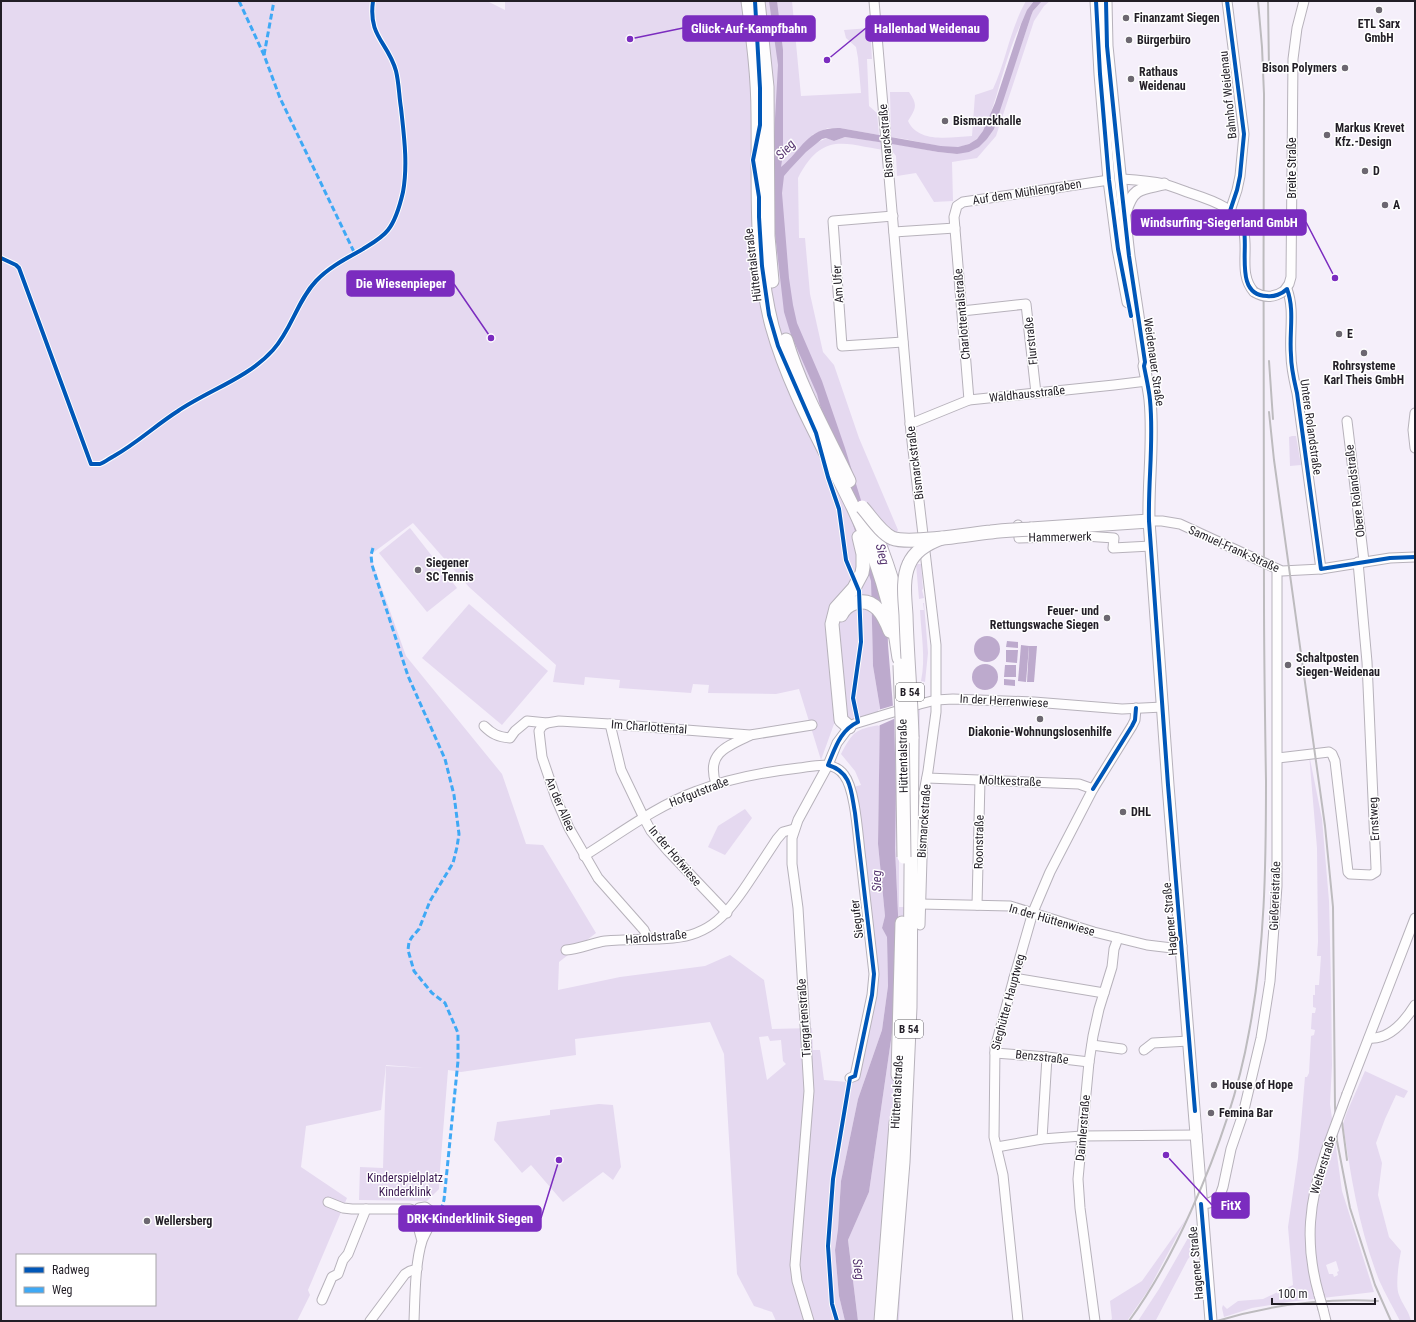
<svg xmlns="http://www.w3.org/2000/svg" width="1416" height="1322" font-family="'Roboto Condensed',sans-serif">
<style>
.green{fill:#e5d9f0;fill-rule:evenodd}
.water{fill:#bdaacd}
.pier{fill:#f5effa}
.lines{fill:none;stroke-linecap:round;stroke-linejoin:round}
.minor-casing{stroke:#b7b2bb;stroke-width:11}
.major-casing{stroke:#b7b2bb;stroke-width:13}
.highway-casing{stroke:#b7b2bb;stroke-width:15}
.minor{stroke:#fefdfe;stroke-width:9}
.major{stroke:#fefdfe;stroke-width:11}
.highway{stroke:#fefdfe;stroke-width:13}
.rail{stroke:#bdbbbe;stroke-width:2}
.minor-bridge-casing{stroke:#b7b2bb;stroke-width:11;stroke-linecap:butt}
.highway-bridge-casing{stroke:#b7b2bb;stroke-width:15;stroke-linecap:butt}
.minor-bridge{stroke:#fefdfe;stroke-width:9}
.highway-bridge{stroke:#fefdfe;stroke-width:13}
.quiet{stroke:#3fa9f5;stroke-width:3;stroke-dasharray:6 3;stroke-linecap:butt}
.cycleway-casing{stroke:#fff;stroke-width:6}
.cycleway{stroke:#0057b8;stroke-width:4}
.poi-dot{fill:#6c6770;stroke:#fff;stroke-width:1.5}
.labels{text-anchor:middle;stroke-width:3;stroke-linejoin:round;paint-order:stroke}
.shield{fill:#fff;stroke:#646267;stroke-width:1}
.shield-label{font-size:11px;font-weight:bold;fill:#221e26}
.poi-label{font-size:12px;font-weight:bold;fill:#221e26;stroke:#fff;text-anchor:start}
.street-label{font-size:12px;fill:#221e26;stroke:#fff}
.park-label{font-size:12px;fill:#3a1851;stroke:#fff}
.water-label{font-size:13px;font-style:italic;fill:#573570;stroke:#fff}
.leader{fill:none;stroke:#7b2cbf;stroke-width:1.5}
.callout-dot{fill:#7b2cbf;stroke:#fff;stroke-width:1.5}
.callout{fill:#7b2cbf;stroke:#7b2cbf;stroke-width:1.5}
.callout-label{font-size:13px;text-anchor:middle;font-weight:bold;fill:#fff}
</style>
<rect width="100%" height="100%" fill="#f5effa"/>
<g class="green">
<path d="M 1,1 L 487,1 L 505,10 L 505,1 L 792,1 L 801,96 L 861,93 L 858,58 L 856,47 L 846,38 L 844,30 L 870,28 L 872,59 L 867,59 L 869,106 L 877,113 L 879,135 L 840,128 L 828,128 L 812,135 L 816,143 L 827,138 L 834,141 L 845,137 L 895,144 L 938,152 L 957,154 L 987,139 L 993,129 L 1031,16 L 1033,11 L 1042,1 L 1050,1 L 1044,6 L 1034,21 L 996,136 L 977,158 L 952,162 L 953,201 L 934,202 L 916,173 L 897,176 L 896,156 L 892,151 C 849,147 824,127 798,178 L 799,238 L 805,238 L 810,294 L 823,352 L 834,365 L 859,438 L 898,530 L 871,581 L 873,666 L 880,708 L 880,721 L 834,724 L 821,760 L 799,689 L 776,694 L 708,693 L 709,685 L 693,684 L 691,693 L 619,688 L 620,680 L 585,677 L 584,685 L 553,682 L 556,665 L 469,587 L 413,523 L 370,555 L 406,656 L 502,774 L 526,844 L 543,845 L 596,933 L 559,962 L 558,990 L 620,977 L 705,966 L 730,955 L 764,980 L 772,1029 L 812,1028 L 813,1050 L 820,1050 L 824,1080 L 848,1082 L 841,1130 L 850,1078 L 873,985 L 850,788 L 861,785 L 855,771 L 841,754 C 853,732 855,729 880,725 L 878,844 L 885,916 L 882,928 L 887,936 L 888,986 L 882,1030 L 858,1099 L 841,1181 L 838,1229 L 835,1250 L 839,1296 L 845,1321 L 776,1321 L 772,1312 L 754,1306 L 737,1274 L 724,1054 L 710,1022 L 575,1039 L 576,1055 L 461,1072 L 448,1070 L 440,1170 L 428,1170 L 440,1170 L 439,1189 L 427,1201 L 359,1200 L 360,1167 L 383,1168 L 386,1066 L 424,1068 L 386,1065 L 381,1110 L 306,1126 L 301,1167 L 347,1198 L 308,1290 L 310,1295 L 297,1321 L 1,1321 ZM 768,1036 L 770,1041 L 781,1040 L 783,1061 L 786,1064 L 767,1080 L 759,1037 ZM 17,1255 L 155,1255 L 155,1305 L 17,1305 Z"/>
<path d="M 1026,1 L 1034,1 C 1015,27 1005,67 996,97 C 992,108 989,122 983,132 C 978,140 967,146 958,147 C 939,148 910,139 891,137 L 890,92 L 909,92 C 918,105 916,108 908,121 C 919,144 951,137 972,136 L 975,95 L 993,89 C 1006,61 1010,29 1026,1 Z"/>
<polygon points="1292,436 1296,436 1301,465 1290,466 1289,437"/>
<polygon points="410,528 457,588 427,612 379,553"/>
<polygon points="916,564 921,564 923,589 922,590 924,598 919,599"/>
<path d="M 923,603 L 924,603 L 928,653 L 925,682 L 921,681 C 926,659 921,633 920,610 L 924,610 Z"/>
<polygon points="469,604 548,671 502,725 422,658"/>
<path d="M 920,708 L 917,911 L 899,1321 L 858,1321 L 848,1240 L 869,1192 L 892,1033 L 900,958 L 895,848 L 894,716 ZM 899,789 L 915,907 L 899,907 Z"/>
<path d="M 1309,754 L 1322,819 L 1329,901 L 1331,982 L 1332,1065 L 1330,1104 L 1342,1191 L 1374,1292 L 1288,1302 L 1252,1308 L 1224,1317 L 1222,1308 L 1223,1305 L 1227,1309 L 1238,1301 L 1263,1299 L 1293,1285 L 1288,1227 L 1298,1158 L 1305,1077 L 1307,1077 L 1309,1073 L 1311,1036 L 1314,1035 L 1315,1030 L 1311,1029 L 1312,1013 L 1315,1013 L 1316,1008 L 1313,1007 L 1313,995 L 1315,995 L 1315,985 L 1319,985 L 1321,956 L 1317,956 L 1318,942 L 1317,848 ZM 1336,1261 L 1339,1271 L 1337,1272 L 1338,1275 L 1334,1277 L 1333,1274 L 1329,1274 L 1326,1265 Z"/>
<polygon points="745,809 752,818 725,855 708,847 718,826"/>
<path d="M 1365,1071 L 1408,1091 L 1404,1098 L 1396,1095 L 1385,1119 L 1376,1143 L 1382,1163 L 1378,1195 L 1389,1237 L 1401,1251 C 1399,1261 1395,1286 1399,1295 C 1402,1304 1409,1311 1411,1321 L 1400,1321 C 1393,1307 1385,1294 1379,1280 C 1359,1229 1351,1177 1343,1124 L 1347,1112 Z"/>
<polygon points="599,1104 613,1105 621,1167 613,1180 603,1172 563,1202 531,1165 522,1173 494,1140 497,1122 550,1115 550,1110"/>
<polygon points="1186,1219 1149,1289 1127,1321 1109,1321 1112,1319 1110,1301 1142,1281"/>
<polygon points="1192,1231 1194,1252 1188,1259 1156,1320 1159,1321 1138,1321 1159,1289"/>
</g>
<g class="water">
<path d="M 769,1 L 777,1 L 783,50 L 783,154 L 781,167 C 803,149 807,127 840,128 L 941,146 L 958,147 L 969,144 L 977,139 L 983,131 L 995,103 L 1021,24 L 1027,10 L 1034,1 L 1042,1 L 1033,11 L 1031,16 L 994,129 L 987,139 L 979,147 L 969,152 L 957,154 L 938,152 L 892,144 L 845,137 L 834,141 L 826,138 L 822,139 L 806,152 L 790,169 L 784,176 L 782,193 L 789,278 L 793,305 L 797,323 L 822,381 L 845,448 L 886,582 L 888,645 L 894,719 L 896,791 L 895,848 L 900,958 L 892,1033 L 869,1192 L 848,1240 L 858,1321 L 845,1321 L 839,1296 L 835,1250 L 838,1229 L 841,1181 L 858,1099 L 882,1030 L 888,986 L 887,937 L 882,928 L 885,916 L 878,844 L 880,708 L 873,666 L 871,581 L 847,506 L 817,394 L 791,335 L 784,312 L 773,216 L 774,136 L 778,65 Z"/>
<circle cx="987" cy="649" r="13"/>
<polygon points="1007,641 1018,642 1018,648 1006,647"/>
<polygon points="1021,645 1029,646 1026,682 1018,681"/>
<polygon points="1029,646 1037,646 1034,682 1027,682"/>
<polygon points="1006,650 1018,650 1017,663 1006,662"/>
<circle cx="985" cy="677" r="13"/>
<polygon points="1005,665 1016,665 1016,677 1004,677"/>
<polygon points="1004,679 1015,680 1015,686 1004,685"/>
</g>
<polygon class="pier" points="895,705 896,718 878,726 878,710"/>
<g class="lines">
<defs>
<g id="minor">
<polyline points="874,1 911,433 936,645 936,712 928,771 924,792 920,925"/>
<polyline points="1227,1 1244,134 1240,176 1237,190 1230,211"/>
<path d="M 1121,179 C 1135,180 1150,181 1164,184 C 1171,186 1179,189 1187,192 C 1208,199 1239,207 1244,233 C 1248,253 1239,275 1254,292"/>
<polyline points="893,216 833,221 842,346 903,342"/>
<polyline points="894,232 955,228"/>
<path d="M 1287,289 C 1295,310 1289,333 1291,355 C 1291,368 1294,380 1297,393 L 1321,569"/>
<polyline points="1284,291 1289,284 1291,277 1293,59 1297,28 1304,1"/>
<polyline points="962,311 1026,304 1036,393"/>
<polyline points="969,400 954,217 957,206 963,202 1109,180"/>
<polyline points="1415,413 1413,430 1415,448"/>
<polyline points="1347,421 1364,561"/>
<polyline points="910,424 969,400 1114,385 1147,381"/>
<polyline points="1149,521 1162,521 1180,524 1282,571 1321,569 1390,558 1415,557"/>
<polyline points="1018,525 1019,538 1085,536 1114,538 1113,548 1151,546"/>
<polyline points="547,723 542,726 539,731 542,757 557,801 569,828 598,878 644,930 648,939"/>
<polyline points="610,724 621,770 644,818 651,831 668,851 727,913"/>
<path d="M 484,726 C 492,734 498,737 510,738 L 515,731 L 527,721 L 547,723 L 559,721 L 610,724 L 750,735 L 812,725"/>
<polyline points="1278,758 1329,752 1332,754 1335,761 1348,872 1350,874 1371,875 1376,872 1376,868 1367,662 1358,562"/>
<polyline points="927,778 1079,784 1093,789"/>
<path d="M 716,784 C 706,754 725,747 749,736"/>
<path d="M 584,856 C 621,833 656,806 697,791 C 730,778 764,772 799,768 C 815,766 833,760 844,775 C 856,790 858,840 861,860 C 865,898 870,936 874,974 L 872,995 L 855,1076 L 850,1078"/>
<polyline points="920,904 1010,906 1094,932 1147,945 1172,948 1182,946"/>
<polyline points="977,905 980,780"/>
<path d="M 566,950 C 580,949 592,943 605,941 C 627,939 650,940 673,938 C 711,935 728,913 748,883 C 758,868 767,854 777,839 L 783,832 L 794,829"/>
<polyline points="1014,978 1104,993"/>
<path d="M 1369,1038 C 1390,1040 1405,1021 1415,1005"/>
<polyline points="1092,1045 1122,1049"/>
<polyline points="1144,1050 1153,1043 1189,1041"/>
<polyline points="995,1053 1047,1057 1089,1062"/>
<polyline points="1347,1094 1415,918"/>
<polyline points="1042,1139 1047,1057"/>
<polyline points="997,1147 1042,1139 1082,1136 1197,1135"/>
<polyline points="328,1202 343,1208 352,1209 410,1209 416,1212"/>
<polyline points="1201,1204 1209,1203 1219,1198 1223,1187 1231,1149 1243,1114 1261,1038 1270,981 1277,886 1277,570"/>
<path d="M 1319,1295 C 1304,1243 1309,1201 1326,1151"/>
<polyline points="322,1300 332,1277 338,1274 343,1260 348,1254 366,1209"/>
<polyline points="1323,1309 1326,1321"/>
<polyline points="370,1321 405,1274 410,1271 417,1269"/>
<path d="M 414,1321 C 415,1297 415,1263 422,1241 C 425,1232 434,1221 432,1212 L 425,1207 L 419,1208 L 415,1215 L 422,1241"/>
<polyline points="809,1321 797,1281 795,1265 809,1091 798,908 792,864 792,838 798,820 828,765 837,743 849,727 854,724 920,704 936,700 953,699 1034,702 1122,709 1163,707"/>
<polyline points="1018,1321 1003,1175 994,1137 995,1048 1014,978 1033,912 1050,872 1093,789 1132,726 1135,720 1136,708"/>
<polyline points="1095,1321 1080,1208 1078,1179 1089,1062 1093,1036 1099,1009 1112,967 1114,949 1118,938"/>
</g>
<g id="major">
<polyline points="1096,1 1100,74 1109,180 1118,249 1128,302"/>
<path d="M 1106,1 L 1107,46 L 1121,184 L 1129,256 L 1145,362 L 1144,366 C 1146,377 1149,389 1150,400 C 1154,440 1148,481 1149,521 L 1168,785 L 1211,1321"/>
<path d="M 1126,211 C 1133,187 1142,189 1164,184"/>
</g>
<g id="highway">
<path d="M 748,1 C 753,39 758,76 758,114 C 759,185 754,256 772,326 C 790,391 824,447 853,507 C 876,555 892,605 899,658"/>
<polyline points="758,1 767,87 768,236 772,281"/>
<path d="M 786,340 C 801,390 827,435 849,481"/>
<path d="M 867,517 C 883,549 894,583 902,619"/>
<polyline points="1031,529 1149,521"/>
<path d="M 841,615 C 844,609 848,605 855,603 C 875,597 884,616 890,631"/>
<polyline points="849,727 841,720 832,624 836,608 854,588 862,573 863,567 863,554 859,537"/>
<polyline points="898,1075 902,923"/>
<polyline points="881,1321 896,1123"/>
<polyline points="890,1321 903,1162 910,1007 912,737"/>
</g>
</defs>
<use href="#minor" class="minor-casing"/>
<use href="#major" class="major-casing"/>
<use href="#highway" class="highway-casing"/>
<use href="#minor" class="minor"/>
<use href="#major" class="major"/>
<use href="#highway" class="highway"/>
<g class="rail">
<polyline points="1268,1 1269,69"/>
<polyline points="1269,361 1273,419"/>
<polyline points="1269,412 1274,460 1325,826 1333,907 1335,1107 1337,1141 1350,1208 1375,1285 1391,1321"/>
<polyline points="1342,1122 1347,1160"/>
<path d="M 1129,1321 C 1154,1287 1174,1249 1191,1211 C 1217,1153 1238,1095 1249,1032 C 1265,949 1266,865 1266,781 C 1265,720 1264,659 1264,598 C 1264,430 1263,262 1264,94 L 1262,47 L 1258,1"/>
<path d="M 1217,1321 C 1270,1305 1323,1298 1378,1301"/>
</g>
<defs>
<g id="minor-bridge">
<path d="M 1254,292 C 1264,298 1274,298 1284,291"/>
<polyline points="1326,1151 1347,1094"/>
<polyline points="1319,1295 1323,1309"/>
</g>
<g id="highway-bridge">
<path d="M 862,507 C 871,517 880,532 892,538 C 909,545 970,534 991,532 C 1004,530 1017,530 1031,529"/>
<polyline points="900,665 902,717 904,857"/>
<path d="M 912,737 C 911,696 907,655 906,615 C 905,599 902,579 909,564 C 915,550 928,543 942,538"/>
</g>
</defs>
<use href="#minor-bridge" class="minor-bridge-casing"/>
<use href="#highway-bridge" class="highway-bridge-casing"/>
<use href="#minor-bridge" class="minor-bridge"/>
<use href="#highway-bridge" class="highway-bridge"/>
<g class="quiet">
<polyline points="239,1 264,55 280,98 355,254"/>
<polyline points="264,55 274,1"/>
<polyline points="373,548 371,555 372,565 408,676 445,759 454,795 459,834 457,847 453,863 430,901 419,929 412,937 409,942 408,950 414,971 432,993 445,1003 458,1033 458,1061 444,1200 441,1210"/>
</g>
<defs>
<g id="cycleway">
<path d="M 755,1 L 760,88 L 760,125 L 753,160 L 759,197 L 759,217 L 762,266 L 769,315 L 778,346 L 816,433 L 828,477 L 839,509 L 846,560 L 859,591 L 861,642 L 853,698 L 858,722 C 840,730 835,749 828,765 C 852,772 851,792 855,813 L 874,974 L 872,995 L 855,1076 L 850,1078 L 833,1179 L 828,1246 L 832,1304 L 837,1321"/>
<polyline points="1096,1 1100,74 1109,180 1118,249 1131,316"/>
<path d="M 1106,1 L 1107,46 L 1121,184 L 1129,256 L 1145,362 L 1144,366 C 1146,377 1149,389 1150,400 C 1154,440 1148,481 1149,521 L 1168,785 L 1195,1111"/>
<path d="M 1227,1 L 1244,134 L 1240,176 L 1237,190 L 1230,211 C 1236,217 1241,222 1244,231 C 1248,250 1235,296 1267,296 C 1274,297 1282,294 1287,289 C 1295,310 1289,333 1291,355 C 1291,368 1294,380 1297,393 L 1321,569 L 1390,558 L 1415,557"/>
<path d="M 1,258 L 16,265 L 19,268 L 91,464 C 94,464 98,464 100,464 C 105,462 110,458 114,456 C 137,443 156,425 178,411 C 209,390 248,378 273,350 C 292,329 297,301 316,281 C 329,267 347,258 363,249 C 371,244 382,238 388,230 C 396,220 400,205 403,192 C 408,164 404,136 401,108 C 399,96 399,83 396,71 C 388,42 368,37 373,1"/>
<polyline points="1093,789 1132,726 1135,720 1136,708"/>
<polyline points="1201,1204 1211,1321"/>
</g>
</defs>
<use href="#cycleway" class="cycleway-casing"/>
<use href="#cycleway" class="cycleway"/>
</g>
<g class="poi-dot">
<circle cx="1379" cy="10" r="4"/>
<circle cx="1126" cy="18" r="4"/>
<circle cx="1129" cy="40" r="4"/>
<circle cx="1345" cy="68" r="4"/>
<circle cx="1131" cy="79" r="4"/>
<circle cx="945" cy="121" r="4"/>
<circle cx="1327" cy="135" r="4"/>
<circle cx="1365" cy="171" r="4"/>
<circle cx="1385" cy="205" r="4"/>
<circle cx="1339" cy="334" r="4"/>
<circle cx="1364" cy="353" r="4"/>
<circle cx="418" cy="570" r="4"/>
<circle cx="1107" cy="618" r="4"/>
<circle cx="1288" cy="665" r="4"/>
<circle cx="1040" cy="719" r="4"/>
<circle cx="1123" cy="812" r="4"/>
<circle cx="1214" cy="1085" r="4"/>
<circle cx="1211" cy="1113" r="4"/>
<circle cx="147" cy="1221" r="4"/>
</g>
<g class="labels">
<g class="shield">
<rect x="896" y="683" width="28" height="18" rx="3"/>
<rect x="895" y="1020" width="28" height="18" rx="3"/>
</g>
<g class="shield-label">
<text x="910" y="696">B 54</text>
<text x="909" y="1033">B 54</text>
</g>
<g class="poi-label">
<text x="1134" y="22">Finanzamt Siegen</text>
<text x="1379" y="28" text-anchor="middle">ETL Sarx<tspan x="1379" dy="14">GmbH</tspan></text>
<text x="1137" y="44">Bürgerbüro</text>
<text x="1337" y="72" text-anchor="end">Bison Polymers</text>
<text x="1139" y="76">Rathaus<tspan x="1139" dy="14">Weidenau</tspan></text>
<text x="953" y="125">Bismarckhalle</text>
<text x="1335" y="132">Markus Krevet<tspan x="1335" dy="14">Kfz.-Design</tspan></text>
<text x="1373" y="175">D</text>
<text x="1393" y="209">A</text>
<text x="1347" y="338">E</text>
<text x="1364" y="370" text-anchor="middle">Rohrsysteme<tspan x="1364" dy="14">Karl Theis GmbH</tspan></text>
<text x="426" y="567">Siegener<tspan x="426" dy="14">SC Tennis</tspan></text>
<text x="1099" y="615" text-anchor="end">Feuer- und<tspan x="1099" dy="14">Rettungswache Siegen</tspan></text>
<text x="1296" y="662">Schaltposten<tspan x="1296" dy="14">Siegen-Weidenau</tspan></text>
<text x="1040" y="736" text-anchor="middle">Diakonie-Wohnungslosenhilfe</text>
<text x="1131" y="816">DHL</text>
<text x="1222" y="1089">House of Hope</text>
<text x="1219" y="1117">Femina Bar</text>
<text x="155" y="1225">Wellersberg</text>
</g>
<g class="street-label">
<text transform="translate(1228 95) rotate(-96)" y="4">Bahnhof Weidenau</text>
<text transform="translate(886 141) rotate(-95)" y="4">Bismarckstraße</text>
<text transform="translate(1292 168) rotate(-90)" y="4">Breite Straße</text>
<text transform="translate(1027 192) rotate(-9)" y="4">Auf dem Mühlengraben</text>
<text transform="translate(753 265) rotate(-97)" y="4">Hüttentalstraße</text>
<text transform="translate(838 284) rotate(-94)" y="4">Am Ufer</text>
<text transform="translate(962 314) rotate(-95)" y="4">Charlottentalstraße</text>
<text transform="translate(1031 341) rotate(-96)" y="4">Flurstraße</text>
<text transform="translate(1154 362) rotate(82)" y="4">Weidenauer Straße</text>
<text transform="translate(1027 394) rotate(-6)" y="4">Waldhausstraße</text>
<text transform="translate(1311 427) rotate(82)" y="4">Untere Rolandstraße</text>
<text transform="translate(915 463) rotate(-97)" y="4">Bismarckstraße</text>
<text transform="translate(1355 491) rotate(-97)" y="4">Obere Rolandstraße</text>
<text transform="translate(1060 537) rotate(-1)" y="4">Hammerwerk</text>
<text transform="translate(1234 549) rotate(24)" y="4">Samuel-Frank-Straße</text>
<text transform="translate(1004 701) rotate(3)" y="4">In der Herrenwiese</text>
<text transform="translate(649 727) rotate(4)" y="4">Im Charlottental</text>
<text transform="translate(903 756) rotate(-91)" y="4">Hüttentalstraße</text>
<text transform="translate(1010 781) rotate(2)" y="4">Moltkestraße</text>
<text transform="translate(699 792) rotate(-21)" y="4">Hofgutstraße</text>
<text transform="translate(560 804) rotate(67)" y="4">An der Allee</text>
<text transform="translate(1374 819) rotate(-93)" y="4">Ernstweg</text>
<text transform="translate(924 821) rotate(-86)" y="4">Bismarckstraße</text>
<text transform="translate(979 842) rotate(-89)" y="4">Roonstraße</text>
<text transform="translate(675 856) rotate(50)" y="4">In der Hofwiese</text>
<text transform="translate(1275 896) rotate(-88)" y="4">Gießereistraße</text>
<text transform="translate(857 919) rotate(-97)" y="4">Siegufer</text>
<text transform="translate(1170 919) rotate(-95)" y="4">Hagener Straße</text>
<text transform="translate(1052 920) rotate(16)" y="4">In der Hüttenwiese</text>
<text transform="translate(656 937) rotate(-5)" y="4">Haroldstraße</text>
<text transform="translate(1008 1002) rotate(-75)" y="4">Sieghütter Hauptweg</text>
<text transform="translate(804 1018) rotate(-94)" y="4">Tiergartenstraße</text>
<text transform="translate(1042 1057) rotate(6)" y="4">Benzstraße</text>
<text transform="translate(897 1092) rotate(-87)" y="4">Hüttentalstraße</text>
<text transform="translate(1083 1128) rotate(-85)" y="4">Daimlerstraße</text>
<text transform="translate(1323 1165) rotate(-73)" y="4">Welterstraße</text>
<text transform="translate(1196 1263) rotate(-95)" y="4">Hagener Straße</text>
</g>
<g class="park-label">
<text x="405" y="1182">Kinderspielplatz<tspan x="405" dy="14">Kinderklink</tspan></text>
</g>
<g class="water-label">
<text transform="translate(785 149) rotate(-46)" y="5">Sieg</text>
<text transform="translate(883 554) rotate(75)" y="5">Sieg</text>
<text transform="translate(876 881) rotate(-91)" y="5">Sieg</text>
<text transform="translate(859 1269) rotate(81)" y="5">Sieg</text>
</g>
</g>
<path class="leader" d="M827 60L866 28M630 39L683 28M1335 278L1306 222M491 338L454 284M1166 1155L1212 1205M559 1160L541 1218"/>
<g class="callout-dot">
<circle cx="827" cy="60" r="4"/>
<circle cx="630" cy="39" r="4"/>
<circle cx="1335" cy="278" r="4"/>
<circle cx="491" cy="338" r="4"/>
<circle cx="1166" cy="1155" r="4"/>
<circle cx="559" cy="1160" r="4"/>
</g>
<g class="callout">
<rect x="866" y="16" width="122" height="25" rx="4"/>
<rect x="683" y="16" width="132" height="25" rx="4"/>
<rect x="1132" y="210" width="174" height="25" rx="4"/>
<rect x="347" y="271" width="107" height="25" rx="4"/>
<rect x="1212" y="1193" width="37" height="25" rx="4"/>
<rect x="399" y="1206" width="142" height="25" rx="4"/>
</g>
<g class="callout-label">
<text x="927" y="33">Hallenbad Weidenau</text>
<text x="749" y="33">Glück-Auf-Kampfbahn</text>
<text x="1219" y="227">Windsurfing-Siegerland GmbH</text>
<text x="401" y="288">Die Wiesenpieper</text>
<text x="1231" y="1210">FitX</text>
<text x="470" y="1223">DRK-Kinderklinik Siegen</text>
</g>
<rect width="1416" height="1322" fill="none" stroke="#221e26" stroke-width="4"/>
<rect x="16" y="1254" width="140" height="52" fill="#ffffff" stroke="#a7a5a8"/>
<rect x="24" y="1267" width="20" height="6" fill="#0057b8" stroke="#a7a5a8"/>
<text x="52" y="1274" font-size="12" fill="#221e26">Radweg</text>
<rect x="24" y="1287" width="20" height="6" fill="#3fa9f5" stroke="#a7a5a8"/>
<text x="52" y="1294" font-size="12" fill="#221e26">Weg</text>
<path d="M1272 1298v6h103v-6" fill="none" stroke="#221e26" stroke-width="2"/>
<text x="1278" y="1298" font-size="12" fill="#221e26" stroke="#ffffff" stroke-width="3" paint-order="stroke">100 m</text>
</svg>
